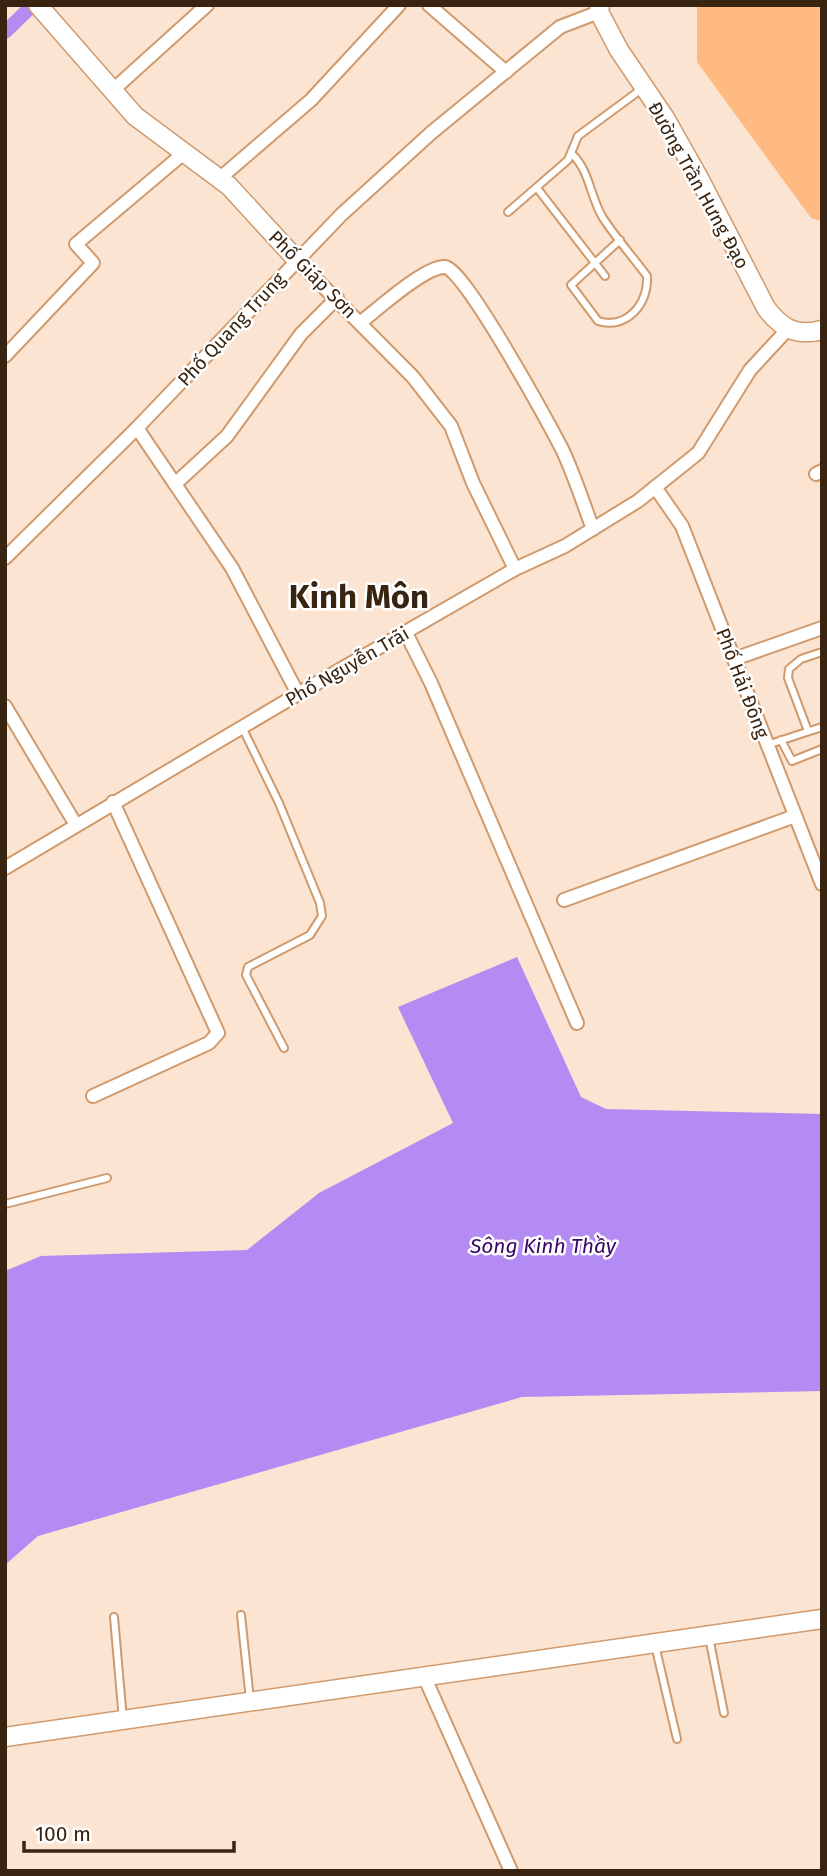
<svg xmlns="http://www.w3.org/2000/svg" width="827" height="1876" font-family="'Fira Sans',sans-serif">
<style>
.green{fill:#feba80}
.water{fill:#b48af3}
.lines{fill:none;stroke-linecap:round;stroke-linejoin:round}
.canal{stroke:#b48af3;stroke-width:14}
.lane-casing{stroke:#d09a6d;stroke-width:10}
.street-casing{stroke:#d09a6d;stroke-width:16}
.secondary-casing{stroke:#d09a6d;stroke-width:21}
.lane{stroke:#fff;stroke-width:6}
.street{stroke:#fff;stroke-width:12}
.secondary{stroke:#fff;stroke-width:18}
.labels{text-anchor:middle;stroke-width:5;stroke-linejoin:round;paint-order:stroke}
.street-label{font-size:19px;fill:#392411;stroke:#fff}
.water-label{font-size:21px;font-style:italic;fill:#390566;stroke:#fff}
.town-label{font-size:33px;font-weight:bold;fill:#392411;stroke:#fff}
</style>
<rect width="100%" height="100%" fill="#fbe4d1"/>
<polygon class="green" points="697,5 822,5 822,221 811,218 697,62"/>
<polygon class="water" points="517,957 581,1097 606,1109 822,1114 822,1391 522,1397 38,1536 5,1565 5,1271 41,1256 247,1250 319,1193 453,1123 398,1007"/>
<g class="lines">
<polyline class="canal" points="5,32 33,5"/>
<defs>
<g id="lane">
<path d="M 572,154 C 590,171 590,197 603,218 C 616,238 633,257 647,276 C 649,303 627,330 598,321 L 571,285 L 620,240"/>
<polyline points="537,188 605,276"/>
<polyline points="508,212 568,160 578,136 643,88"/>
<polyline points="242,727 279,803 320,903 322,916 310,935 248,967 246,975 284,1048"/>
<polyline points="808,731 788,678 789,669 801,659 822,652"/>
<polyline points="781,740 792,761 822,749"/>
<polyline points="767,745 822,727"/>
<polyline points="5,1204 107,1178"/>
<polyline points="241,1615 250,1700"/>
<polyline points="114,1617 123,1720"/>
<polyline points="709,1637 724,1713"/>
<polyline points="655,1645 677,1739"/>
</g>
<g id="street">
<polyline points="429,5 506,72"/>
<polyline points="113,90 207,5"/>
<polyline points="219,179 311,100 399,5"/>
<polyline points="296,259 413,377 451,426 473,483 515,569"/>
<path d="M 361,322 C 378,309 425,266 445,267 C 464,268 549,424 562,449 C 574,474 583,503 593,529"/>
<polyline points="5,356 93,263 76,244 184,153"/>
<polyline points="137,428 232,568 298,694"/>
<polyline points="816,474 822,471"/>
<polyline points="175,484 227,436 301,334 337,298"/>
<polyline points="655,487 682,526 822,884"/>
<polyline points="5,558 137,428 341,215 431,133 560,27 599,12"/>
<polyline points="406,633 431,683 577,1023"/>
<polyline points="734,659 822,628"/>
<polyline points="5,706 76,825"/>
<polyline points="5,868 298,694 515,569 565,546 638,501 698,453 750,370 787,330"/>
<polyline points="564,900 795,816"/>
<polyline points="93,1096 209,1043 218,1033 113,802"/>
<polyline points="424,1676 511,1871"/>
</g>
<g id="secondary">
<polyline points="38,5 135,116 229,186 296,259"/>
<path d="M 600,5 L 599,12 L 619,50 L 665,118 L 700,180 L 766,308 C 781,328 796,337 822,330"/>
<polyline points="5,1737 822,1619"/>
</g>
</defs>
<use href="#lane" class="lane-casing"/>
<use href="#street" class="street-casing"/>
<use href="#secondary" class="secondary-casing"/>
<use href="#lane" class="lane"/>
<use href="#street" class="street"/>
<use href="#secondary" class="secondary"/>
</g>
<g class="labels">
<g class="street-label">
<text transform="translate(699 185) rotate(61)" y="7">Đường Trần Hưng Đạo</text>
<text transform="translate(313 274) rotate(45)" y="7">Phố Giáp Sơn</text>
<text transform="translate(231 329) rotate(-47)" y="7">Phố Quang Trung</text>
<text transform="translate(347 666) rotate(-30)" y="7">Phố Nguyễn Trãi</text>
<text transform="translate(743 683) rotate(69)" y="7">Phố Hải Đông</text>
</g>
<g class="water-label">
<text x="543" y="1253">Sông Kinh Thầy</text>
</g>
<g class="town-label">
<text x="359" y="608">Kinh Môn</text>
</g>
</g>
<rect width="827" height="1876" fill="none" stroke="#392411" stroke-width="14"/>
<path d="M24 1841v10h210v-10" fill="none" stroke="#392411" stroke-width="3.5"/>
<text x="35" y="1841" font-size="21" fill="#392411" stroke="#ffffff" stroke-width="5" paint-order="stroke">100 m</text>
</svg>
